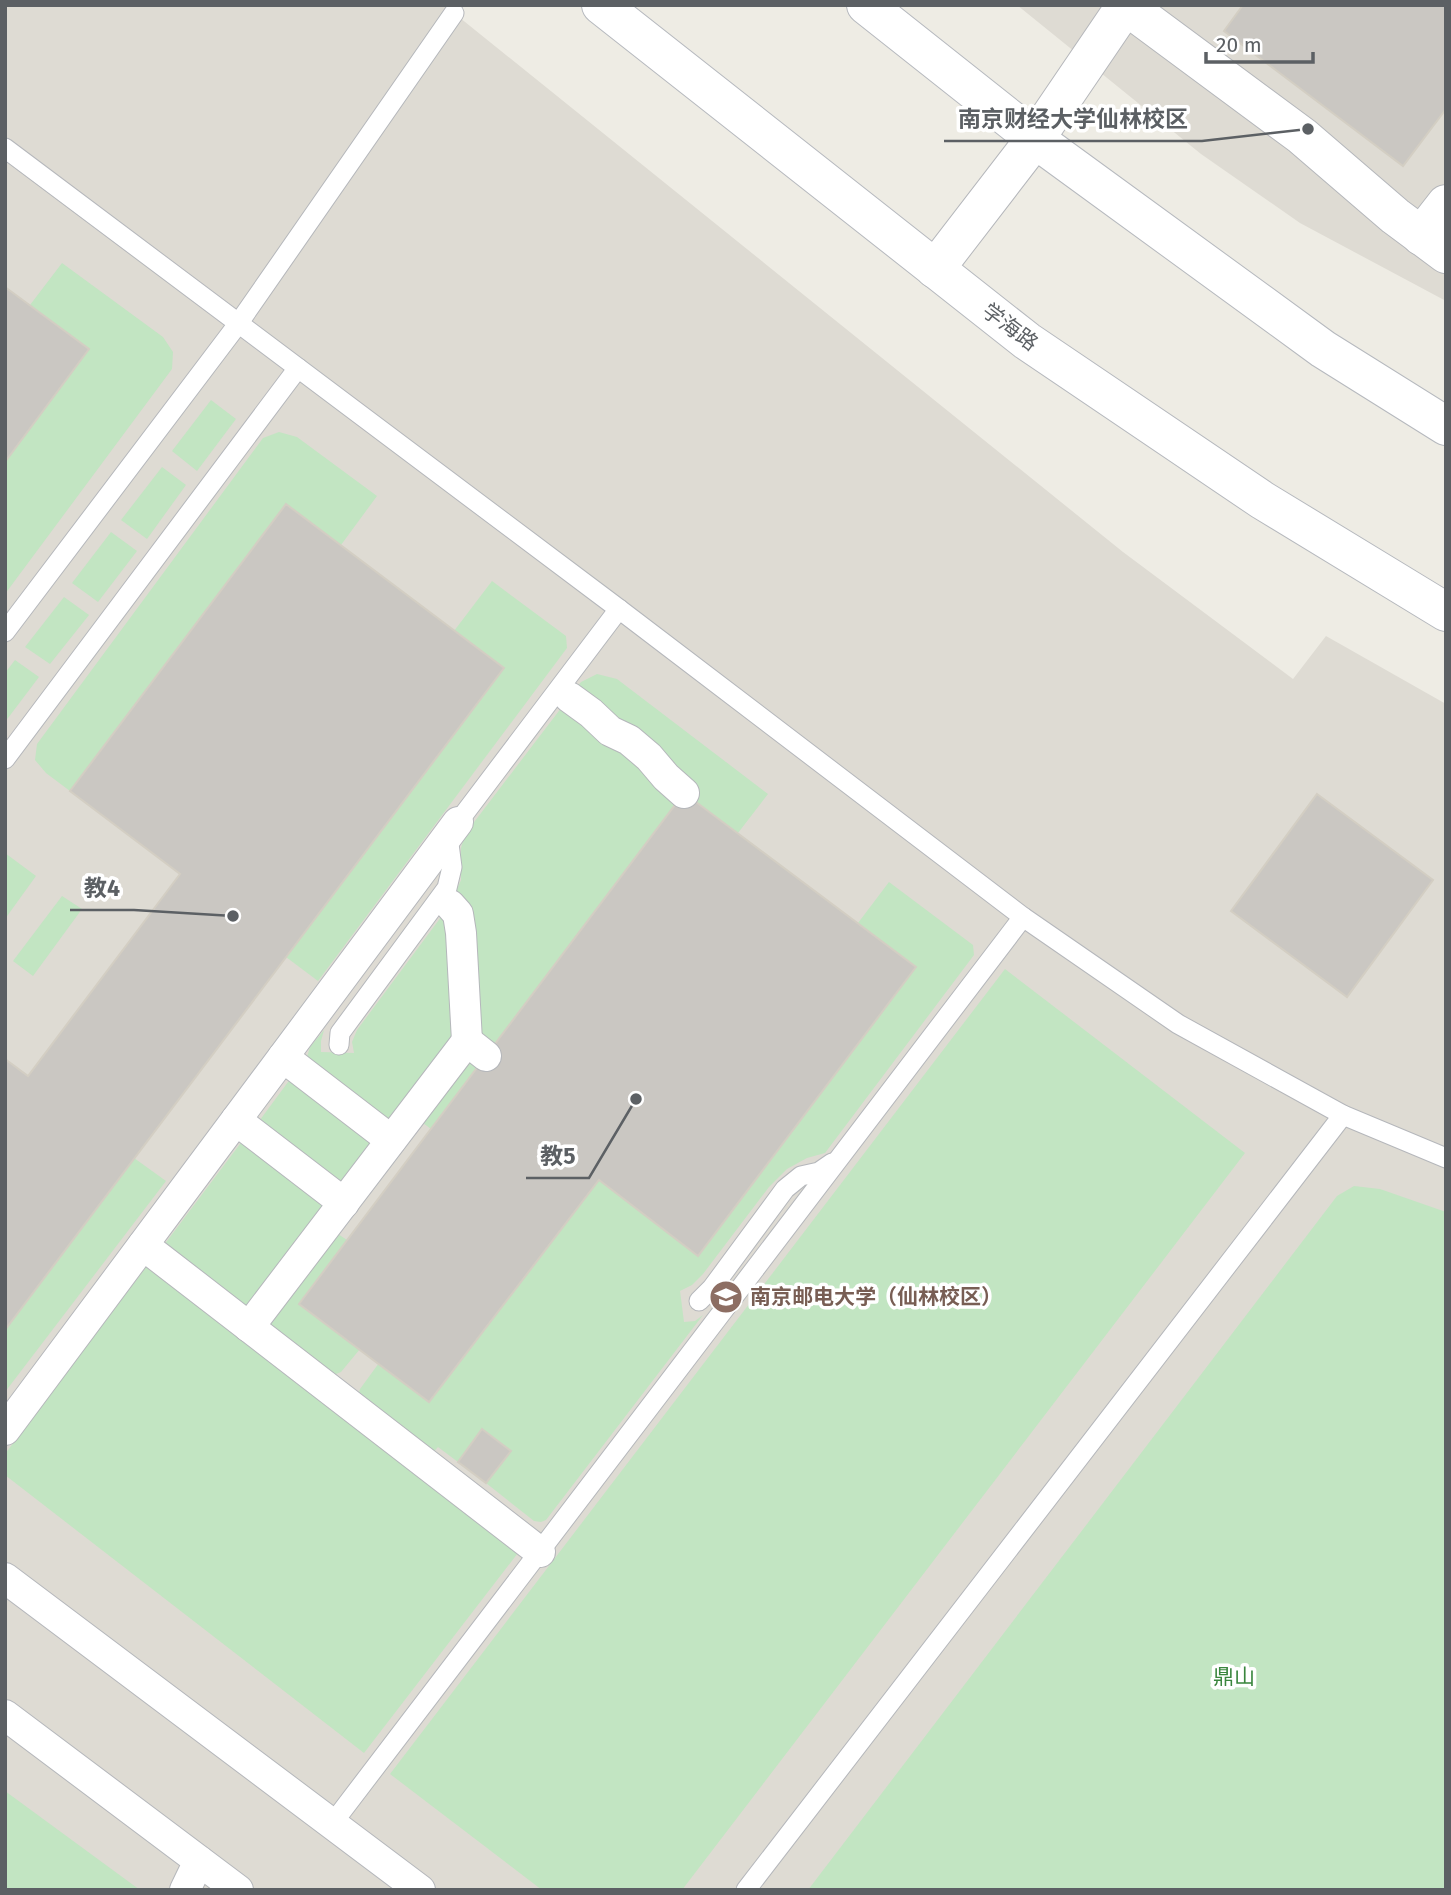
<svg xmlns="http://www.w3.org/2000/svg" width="1451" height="1895" font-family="'Fira Sans','Noto Sans SC',sans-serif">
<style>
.education{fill:#dedbd3}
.green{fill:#c2e5c2}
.building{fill:#cac7c2;stroke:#d3cec3;stroke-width:2}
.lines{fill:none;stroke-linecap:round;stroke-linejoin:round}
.service-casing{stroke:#b5b7bb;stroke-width:21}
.pedestrian-casing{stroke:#b5b7bb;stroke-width:32}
.minor-casing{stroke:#b5b7bb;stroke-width:40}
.tertiary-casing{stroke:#b5b7bb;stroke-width:40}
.secondary-casing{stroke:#b6b9be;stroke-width:40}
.service{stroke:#fff;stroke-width:19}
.pedestrian{stroke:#fff;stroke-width:30}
.minor{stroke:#fff;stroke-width:38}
.tertiary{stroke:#fff;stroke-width:38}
.secondary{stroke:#fff;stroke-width:38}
.labels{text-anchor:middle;stroke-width:7;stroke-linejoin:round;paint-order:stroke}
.street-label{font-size:21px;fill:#5c6064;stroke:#fff}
.education-label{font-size:21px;font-weight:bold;fill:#785e54;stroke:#fff;text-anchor:start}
.park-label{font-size:21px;fill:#3a863e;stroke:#fff}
.leader{fill:none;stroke:#5c6064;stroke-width:2.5}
.callout-dot{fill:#5c6064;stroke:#fff;stroke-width:2.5}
.callout-label{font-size:23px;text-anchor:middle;font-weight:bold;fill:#5c6064;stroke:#fff;stroke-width:7;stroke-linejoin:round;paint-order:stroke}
</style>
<rect width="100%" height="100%" fill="#eeece4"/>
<g class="education">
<polygon points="5,5 444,5 1123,552 1293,679 1326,636 1446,704 1446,1890 5,1890"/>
<polygon points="1017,5 1446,5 1446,301 1300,223 1201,154"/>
</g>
<g class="green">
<polygon points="62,263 163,337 173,352 172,369 5,594 5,462 89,349 30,305"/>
<polygon points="211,400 236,419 197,471 172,451"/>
<polygon points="279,432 297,437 377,496 341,545 286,504 70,791 46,773 35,760 37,744 263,438"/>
<polygon points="162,467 186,485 147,539 121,520"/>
<polygon points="111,532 137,551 98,602 72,583"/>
<polygon points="492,581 566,636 567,648 318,981 286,957 454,631"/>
<polygon points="64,597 89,615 50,664 25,647"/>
<polygon points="15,660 39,677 5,722 5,673"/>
<polygon points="597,674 617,679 768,794 738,833 685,794 492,1048 467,1028 395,1122 383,1123 307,1057 310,1047 324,1030 321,1041 321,1052 354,1053 352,1042 357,1030 450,905 461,880 461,848 465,834 581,682"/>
<polygon points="5,853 36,876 5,919"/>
<polygon points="889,882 973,945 974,955 825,1153 807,1158 787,1169 769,1187 703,1274 692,1285 680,1291 684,1322 695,1321 703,1315 546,1520 541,1522 534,1521 486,1483 511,1451 482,1430 458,1462 438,1447 430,1456 358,1397 360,1389 379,1363 429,1402 599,1180 698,1256 916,967 858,923"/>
<polygon points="62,896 82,909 33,976 13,961"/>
<polygon points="1005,969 1245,1153 682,1890 542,1890 390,1774"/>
<polygon points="461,1055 478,1068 431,1129 414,1116"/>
<polygon points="291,1078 379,1144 344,1190 257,1124"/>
<polygon points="243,1140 331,1207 252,1311 164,1245"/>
<polygon points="134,1158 166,1181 5,1392 5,1330"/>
<polygon points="1354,1186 1380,1189 1446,1212 1446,1890 808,1890 1337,1196"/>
<polygon points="338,1234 347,1240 299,1303 360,1349 341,1372 331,1376 268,1332 267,1312"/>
<polygon points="150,1262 521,1549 364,1753 5,1475 5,1454"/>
<polygon points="5,1791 140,1890 5,1890"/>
</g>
<g class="building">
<polygon points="1243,5 1446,5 1446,109 1403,166 1224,31"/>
<polygon points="5,287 89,349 5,462"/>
<polygon points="286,504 504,668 5,1330 5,1059 28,1076 180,874 70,791"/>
<polygon points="684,793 916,967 698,1256 599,1180 429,1402 299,1304"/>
<polygon points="1317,794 1433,880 1347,997 1231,911"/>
<polygon points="482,1429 511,1451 486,1483 458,1462"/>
</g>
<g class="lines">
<defs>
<g id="service">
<polyline points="5,148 619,609 1023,917 1178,1024 1343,1115 1446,1158"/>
<polyline points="5,632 238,324 454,13"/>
<polyline points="5,759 298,368"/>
<polyline points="339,1045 340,1033 447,888 452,867 449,844 458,822 619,609"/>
<polyline points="699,1301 712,1288 785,1189 801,1176 819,1172 832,1163"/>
<polyline points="332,1824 1023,917"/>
<polyline points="746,1890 1343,1115"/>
</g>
<g id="pedestrian">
<polyline points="569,697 591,713 610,731 629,740 649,757 666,777 684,793"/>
<polyline points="450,905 458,914 461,933 467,1041"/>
<polyline points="283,1057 391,1140"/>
<polyline points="236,1120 344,1203"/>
<polyline points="143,1245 540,1552"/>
<polyline points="249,1327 467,1041 486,1056"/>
<polyline points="5,1430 458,822"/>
<polyline points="5,1578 420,1890"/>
<polyline points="5,1715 238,1890"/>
<polyline points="185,1890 199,1861"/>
</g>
<g id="minor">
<polyline points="1125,5 1302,136 1395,216 1446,254"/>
<polyline points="1035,139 1126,5"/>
<polyline points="1421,236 1446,204"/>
</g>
<polyline id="tertiary" points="935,269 1035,139"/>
<g id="secondary">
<polyline points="601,5 1027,341 1262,500 1446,612"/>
<polyline points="866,5 1035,139 1323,349 1446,426"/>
</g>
</defs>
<use href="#service" class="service-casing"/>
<use href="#pedestrian" class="pedestrian-casing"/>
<use href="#minor" class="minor-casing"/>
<use href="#tertiary" class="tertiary-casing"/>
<use href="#secondary" class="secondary-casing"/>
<use href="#service" class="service"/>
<use href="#pedestrian" class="pedestrian"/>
<use href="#minor" class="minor"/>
<use href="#tertiary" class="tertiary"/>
<use href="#secondary" class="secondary"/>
</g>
<defs>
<symbol id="university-disc" viewBox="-11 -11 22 22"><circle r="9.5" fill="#8d6e63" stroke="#fff"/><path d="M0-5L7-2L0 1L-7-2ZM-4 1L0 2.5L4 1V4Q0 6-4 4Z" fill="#fff"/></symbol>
</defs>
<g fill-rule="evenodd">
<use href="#university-disc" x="707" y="1278" width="38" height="38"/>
</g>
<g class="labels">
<g class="street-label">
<text transform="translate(1010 327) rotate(37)" y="7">学海路</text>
</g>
<g class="education-label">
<text x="750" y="1304">南京邮电大学（仙林校区）</text>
</g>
<g class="park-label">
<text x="1234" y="1684">鼎山</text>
</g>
</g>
<path class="leader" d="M1308 129L1202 141H944M233 916L134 910H70M636 1099L589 1178H526"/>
<g class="callout-dot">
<circle cx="1308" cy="129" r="7"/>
<circle cx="233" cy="916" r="7"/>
<circle cx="636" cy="1099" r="7"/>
</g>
<g class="callout-label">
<text x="1073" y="127">南京财经大学仙林校区</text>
<text x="102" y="896">教4</text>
<text x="558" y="1164">教5</text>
</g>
<rect width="1451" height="1895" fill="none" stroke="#5c6064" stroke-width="14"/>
<path d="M1206 52v10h107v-10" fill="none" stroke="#5c6064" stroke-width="3.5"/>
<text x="1216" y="52" font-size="21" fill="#5c6064" stroke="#ffffff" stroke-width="5" paint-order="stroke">20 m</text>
</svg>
